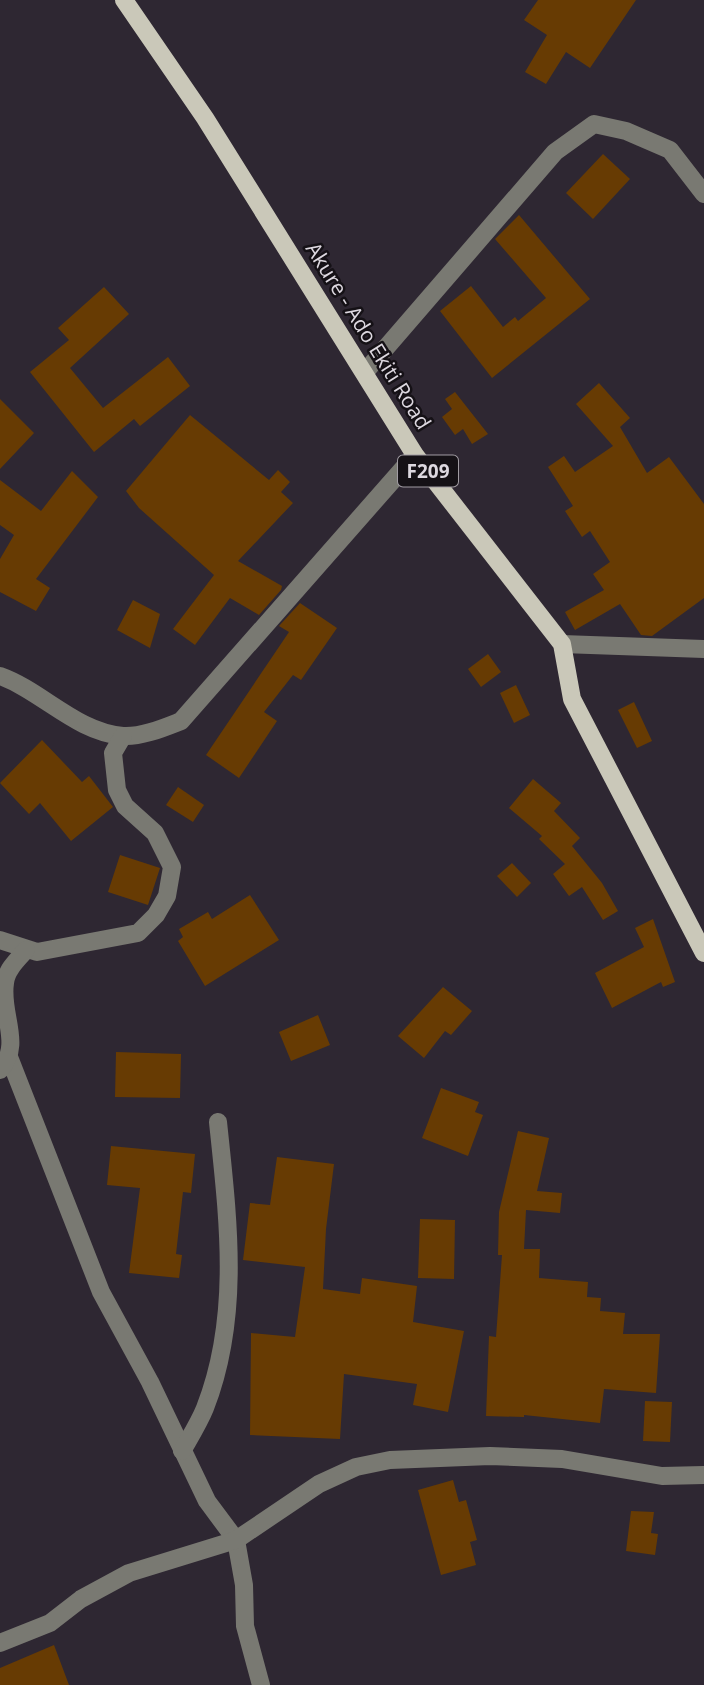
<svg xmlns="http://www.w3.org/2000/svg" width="704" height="1685" font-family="'Open Sans',sans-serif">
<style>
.building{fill:#673b03}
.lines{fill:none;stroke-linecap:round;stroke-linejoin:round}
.minor{stroke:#797972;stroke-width:18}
.major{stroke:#cac8b9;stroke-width:18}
.labels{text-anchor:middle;stroke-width:5;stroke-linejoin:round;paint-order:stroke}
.shield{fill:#151116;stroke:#a19ca3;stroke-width:2}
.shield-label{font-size:19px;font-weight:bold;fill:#ddd8e0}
.street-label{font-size:21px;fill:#ddd8e0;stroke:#151116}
</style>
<rect width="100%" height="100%" fill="#2e2732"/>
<g class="building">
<polygon points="538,0 636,0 590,68 566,52 546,84 525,72 547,35 524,20"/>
<polygon points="603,154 630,179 593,219 566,193"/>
<polygon points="519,215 590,299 492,378 440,311 471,286 503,327 515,317 518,321 546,298 495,239"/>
<polygon points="104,287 129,314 70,368 103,408 168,357 190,386 140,426 134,419 94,452 30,372 69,340 58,328"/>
<polygon points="599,383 630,418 620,427 647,473 669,457 704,504 704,598 652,636 641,635 620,604 575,630 565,612 604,590 593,574 610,562 590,531 582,537 565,511 573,506 548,467 564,456 575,472 613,446 576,404"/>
<polygon points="455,392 488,434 472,444 463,429 455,435 442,417 452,409 445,399"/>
<polygon points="0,399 34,433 0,469"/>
<polygon points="190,415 269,480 278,470 290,482 281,492 293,503 238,561 282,586 281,590 259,615 230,598 195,645 173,629 214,575 139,508 126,491"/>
<polygon points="72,471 98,497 36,579 50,588 36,611 0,592 0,559 14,535 0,525 0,480 41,511"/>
<polygon points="133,600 160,614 150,648 117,630"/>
<polygon points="300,603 337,628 301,680 293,675 264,712 277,721 239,778 206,755 289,632 279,626"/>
<polygon points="488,654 501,672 481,687 468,669"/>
<polygon points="516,685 530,715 514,723 500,693"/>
<polygon points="634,702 652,741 637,748 618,710"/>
<polygon points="42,740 82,782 89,776 113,807 71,841 40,803 29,814 0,783"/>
<polygon points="533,779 561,803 554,811 580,838 572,846 602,883 618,911 603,920 582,887 569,896 553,874 565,864 539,839 542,836 509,808"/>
<polygon points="178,787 204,805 193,822 166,805"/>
<polygon points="120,855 160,868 148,905 108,892"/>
<polygon points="512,863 531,883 517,897 497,876"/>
<polygon points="250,895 279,940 205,986 178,941 183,937 179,929 208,912 212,919"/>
<polygon points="653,919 675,982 663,987 661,982 612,1008 595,973 644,947 635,928"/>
<polygon points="443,987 472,1011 451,1035 445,1031 424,1058 398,1036"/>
<polygon points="318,1015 330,1045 291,1061 279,1032"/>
<polygon points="116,1052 181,1054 180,1098 115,1097"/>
<polygon points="441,1088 479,1102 475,1112 483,1115 468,1156 422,1138"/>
<polygon points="518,1131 549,1138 537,1191 562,1193 560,1213 526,1210 524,1249 540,1249 539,1278 588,1282 587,1297 601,1298 600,1311 625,1313 623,1334 660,1334 656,1393 604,1389 600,1423 524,1415 524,1417 486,1416 489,1336 496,1337 502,1255 498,1255 499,1212"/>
<polygon points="111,1146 195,1154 191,1193 183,1192 176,1254 182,1255 179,1278 129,1273 140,1188 107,1185"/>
<polygon points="277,1157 334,1164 326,1229 323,1289 360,1294 362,1278 417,1286 413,1322 464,1331 448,1412 413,1405 417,1384 344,1374 340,1439 250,1435 251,1333 295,1337 305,1267 243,1260 250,1203 270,1205"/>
<polygon points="420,1219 455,1220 454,1279 418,1278"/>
<polygon points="645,1401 672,1402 670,1442 643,1441"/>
<polygon points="453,1480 459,1502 466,1500 477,1540 470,1542 476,1565 441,1575 418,1490"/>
<polygon points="631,1511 654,1512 651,1533 658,1534 655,1555 626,1551"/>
<polygon points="54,1645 69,1685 0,1685 0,1668"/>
</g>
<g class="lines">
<g class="minor">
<polyline points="365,372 555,152 594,124 626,131 670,150 704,194"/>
<polyline points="562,644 704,649"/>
<path d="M 0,676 C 42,691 76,732 123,736 C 142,737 163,728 181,721 L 415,455"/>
<polyline points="0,940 37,952 138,933 156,915 167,896 172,867 155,833 125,806 117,790 113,753 123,736"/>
<polyline points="9,1057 101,1292 150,1382 207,1501 236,1540 244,1585 245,1626 261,1685"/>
<path d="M 0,1070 C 23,1044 0,1014 5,983 C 6,970 18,959 26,950"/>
<path d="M 182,1451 C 190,1437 199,1423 205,1408 C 241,1316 228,1218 218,1122"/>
<polyline points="0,1643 50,1623 81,1599 129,1573 236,1540 319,1484 356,1467 390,1460 490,1456 562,1459 662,1476 704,1475"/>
</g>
<polyline class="major" points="124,0 205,118 415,455 562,644 572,699 704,953"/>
</g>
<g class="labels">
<rect class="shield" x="398" y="455.5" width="60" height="31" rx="5"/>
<g class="shield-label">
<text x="428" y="478">F209</text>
</g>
<g class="street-label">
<text transform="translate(368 336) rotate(58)" y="7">Akure - Ado Ekiti Road</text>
</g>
</g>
</svg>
